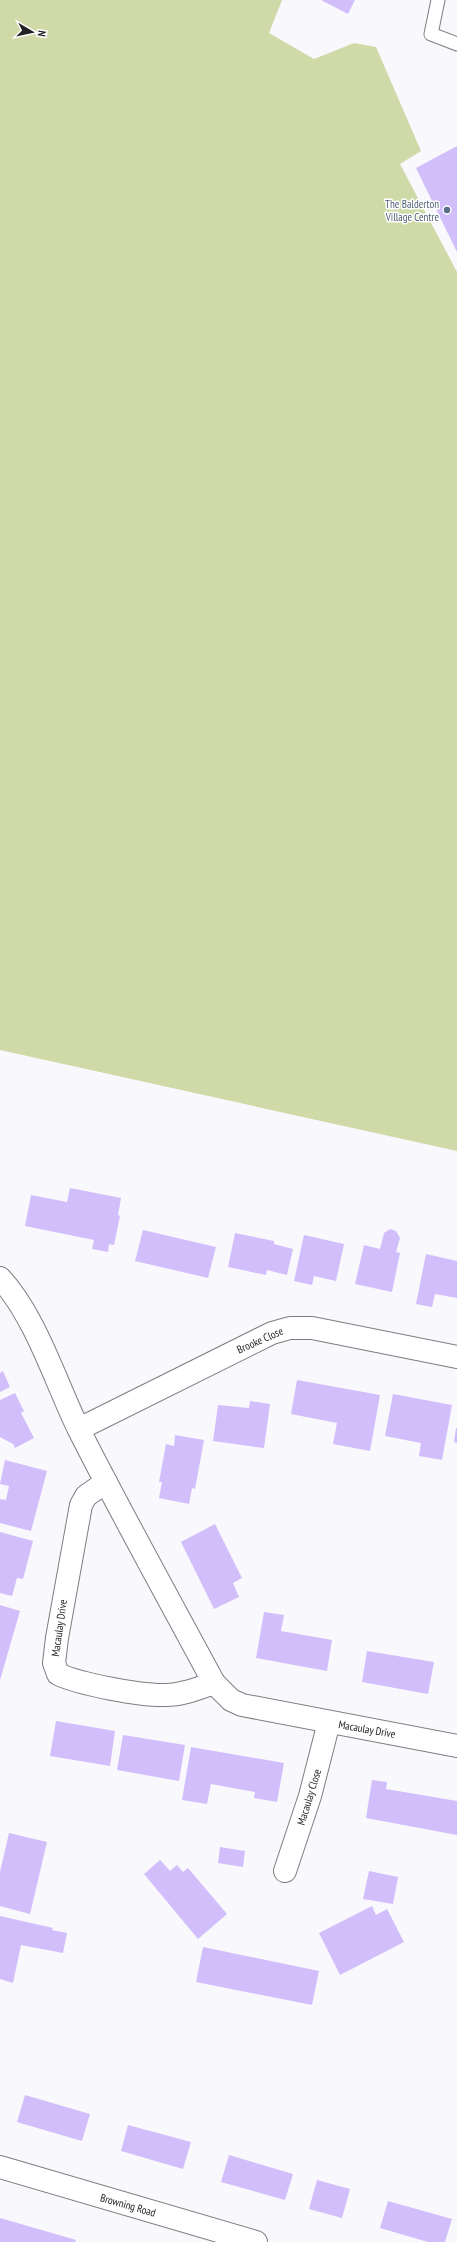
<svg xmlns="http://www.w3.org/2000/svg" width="457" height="2242" font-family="'PT Sans Narrow',sans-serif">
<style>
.green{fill:#d0daa8}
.building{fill:#d2befb}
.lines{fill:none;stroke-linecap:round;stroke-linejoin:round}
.lane-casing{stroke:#7e7d81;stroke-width:15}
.street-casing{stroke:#7e7d81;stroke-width:24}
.lane{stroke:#fff;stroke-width:13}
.street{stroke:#fff;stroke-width:22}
.service-dot{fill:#5c6f8a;stroke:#fff;stroke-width:1.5}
.labels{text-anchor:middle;stroke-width:3;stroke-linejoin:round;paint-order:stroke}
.service-label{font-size:11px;fill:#4e5e75;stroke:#fff;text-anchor:end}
.street-label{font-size:11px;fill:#222123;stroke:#fff}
</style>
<rect width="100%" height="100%" fill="#f9f8fc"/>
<polygon class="green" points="0,0 282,0 269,33 314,59 354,43 376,47 421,151 400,164 457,272 457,1151 0,1050"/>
<g class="building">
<polygon points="321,0 355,0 348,14"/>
<polygon points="457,146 457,252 416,168"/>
<polygon points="70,1188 121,1198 118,1215 120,1216 114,1245 109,1244 108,1252 92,1249 94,1240 25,1226 31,1195 67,1202"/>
<polygon points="390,1229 396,1231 400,1238 396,1252 400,1253 392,1292 355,1284 364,1245 380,1249 384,1233"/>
<polygon points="143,1230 216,1247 208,1278 135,1261"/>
<polygon points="235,1233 274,1241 274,1244 293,1249 287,1275 267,1270 266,1275 228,1267"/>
<polygon points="304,1235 344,1244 336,1281 314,1276 312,1285 294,1281"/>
<polygon points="426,1254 457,1261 457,1298 435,1294 432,1307 416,1304"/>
<polygon points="3,1371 10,1387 0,1392 0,1373"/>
<polygon points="297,1380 380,1395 370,1451 333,1444 337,1423 291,1414"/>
<polygon points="15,1393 24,1411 21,1413 34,1438 15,1448 13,1444 0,1437 0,1400"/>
<polygon points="393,1394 452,1405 442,1460 419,1456 421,1443 385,1436"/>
<polygon points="250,1401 270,1404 264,1448 213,1441 218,1405 249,1408"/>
<polygon points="456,1428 457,1428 457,1443 454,1442"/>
<polygon points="175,1435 204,1440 195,1489 192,1488 189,1504 159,1498 162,1482 159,1482 166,1444 174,1446"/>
<polygon points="5,1460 47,1471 31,1531 0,1523 0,1499 6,1500 9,1486 0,1484"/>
<polygon points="215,1524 242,1578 233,1583 239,1597 214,1609 181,1542"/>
<polygon points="0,1532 33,1541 23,1579 17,1578 12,1596 0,1593"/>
<polygon points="0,1605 20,1611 0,1680"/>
<polygon points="264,1612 284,1615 281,1631 332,1640 327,1671 256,1658"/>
<polygon points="367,1651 434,1662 428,1694 362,1682"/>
<polygon points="56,1721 115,1731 110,1766 50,1756"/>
<polygon points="123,1735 185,1745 179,1781 117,1770"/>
<polygon points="191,1747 284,1763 277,1802 254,1798 255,1792 211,1784 207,1804 182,1800"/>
<polygon points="372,1780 387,1782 386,1789 457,1801 457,1835 366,1818"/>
<polygon points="9,1833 47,1842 30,1914 0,1906 0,1872"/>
<polygon points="220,1847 245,1851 243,1867 218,1863"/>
<polygon points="160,1860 170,1871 177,1865 183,1872 188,1868 227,1914 198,1939 144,1874"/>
<polygon points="369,1871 398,1877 393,1904 363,1899"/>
<polygon points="372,1906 376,1915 387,1909 404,1942 340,1975 319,1933"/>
<polygon points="0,1916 53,1928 52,1930 67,1933 63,1953 21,1945 13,1983 0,1979"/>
<polygon points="203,1947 319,1971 312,2005 196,1982"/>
<polygon points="25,2095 90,2114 82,2141 17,2122"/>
<polygon points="128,2125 191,2142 183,2169 121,2151"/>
<polygon points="229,2155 293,2174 285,2200 221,2182"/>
<polygon points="317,2180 350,2189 342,2218 309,2209"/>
<polygon points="388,2201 452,2219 445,2242 428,2242 380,2228"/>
<polygon points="0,2218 76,2240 75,2242 0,2242"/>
</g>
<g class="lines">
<defs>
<polyline id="lane" points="438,0 431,34 457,44"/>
<g id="street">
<path d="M 0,1278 C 35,1315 56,1383 79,1430 C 122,1515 169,1599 214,1683 L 231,1700 L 242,1705 L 457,1746"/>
<polyline points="79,1429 272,1333 290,1328 312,1328 457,1357"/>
<path d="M 106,1482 L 86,1496 L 81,1505 L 57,1638 L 54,1663 L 58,1674 C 79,1684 141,1696 166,1695 C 183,1695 199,1688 214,1683"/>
<polyline points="285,1871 310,1796 329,1722"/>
<polyline points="0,2167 256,2242"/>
</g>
</defs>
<use href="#lane" class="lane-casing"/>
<use href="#street" class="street-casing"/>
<use href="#lane" class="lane"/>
<use href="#street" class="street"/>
</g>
<circle class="service-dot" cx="447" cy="210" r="4"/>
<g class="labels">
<g class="service-label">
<text x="439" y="208">The Balderton<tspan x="439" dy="13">Village Centre</tspan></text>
</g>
<g class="street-label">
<text transform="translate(260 1340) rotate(-24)" y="4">Brooke Close</text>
<text transform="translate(59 1628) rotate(-82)" y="4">Macaulay Drive</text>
<text transform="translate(367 1729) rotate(10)" y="4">Macaulay Drive</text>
<text transform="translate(309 1797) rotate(-73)" y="4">Macaulay Close</text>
<text transform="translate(128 2205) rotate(16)" y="4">Browning Road</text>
</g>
</g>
<g transform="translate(32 32) rotate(99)" stroke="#ffffff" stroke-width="3" paint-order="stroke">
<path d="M0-3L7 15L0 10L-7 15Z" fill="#222123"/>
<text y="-6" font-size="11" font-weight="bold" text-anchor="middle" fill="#222123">N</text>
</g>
</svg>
